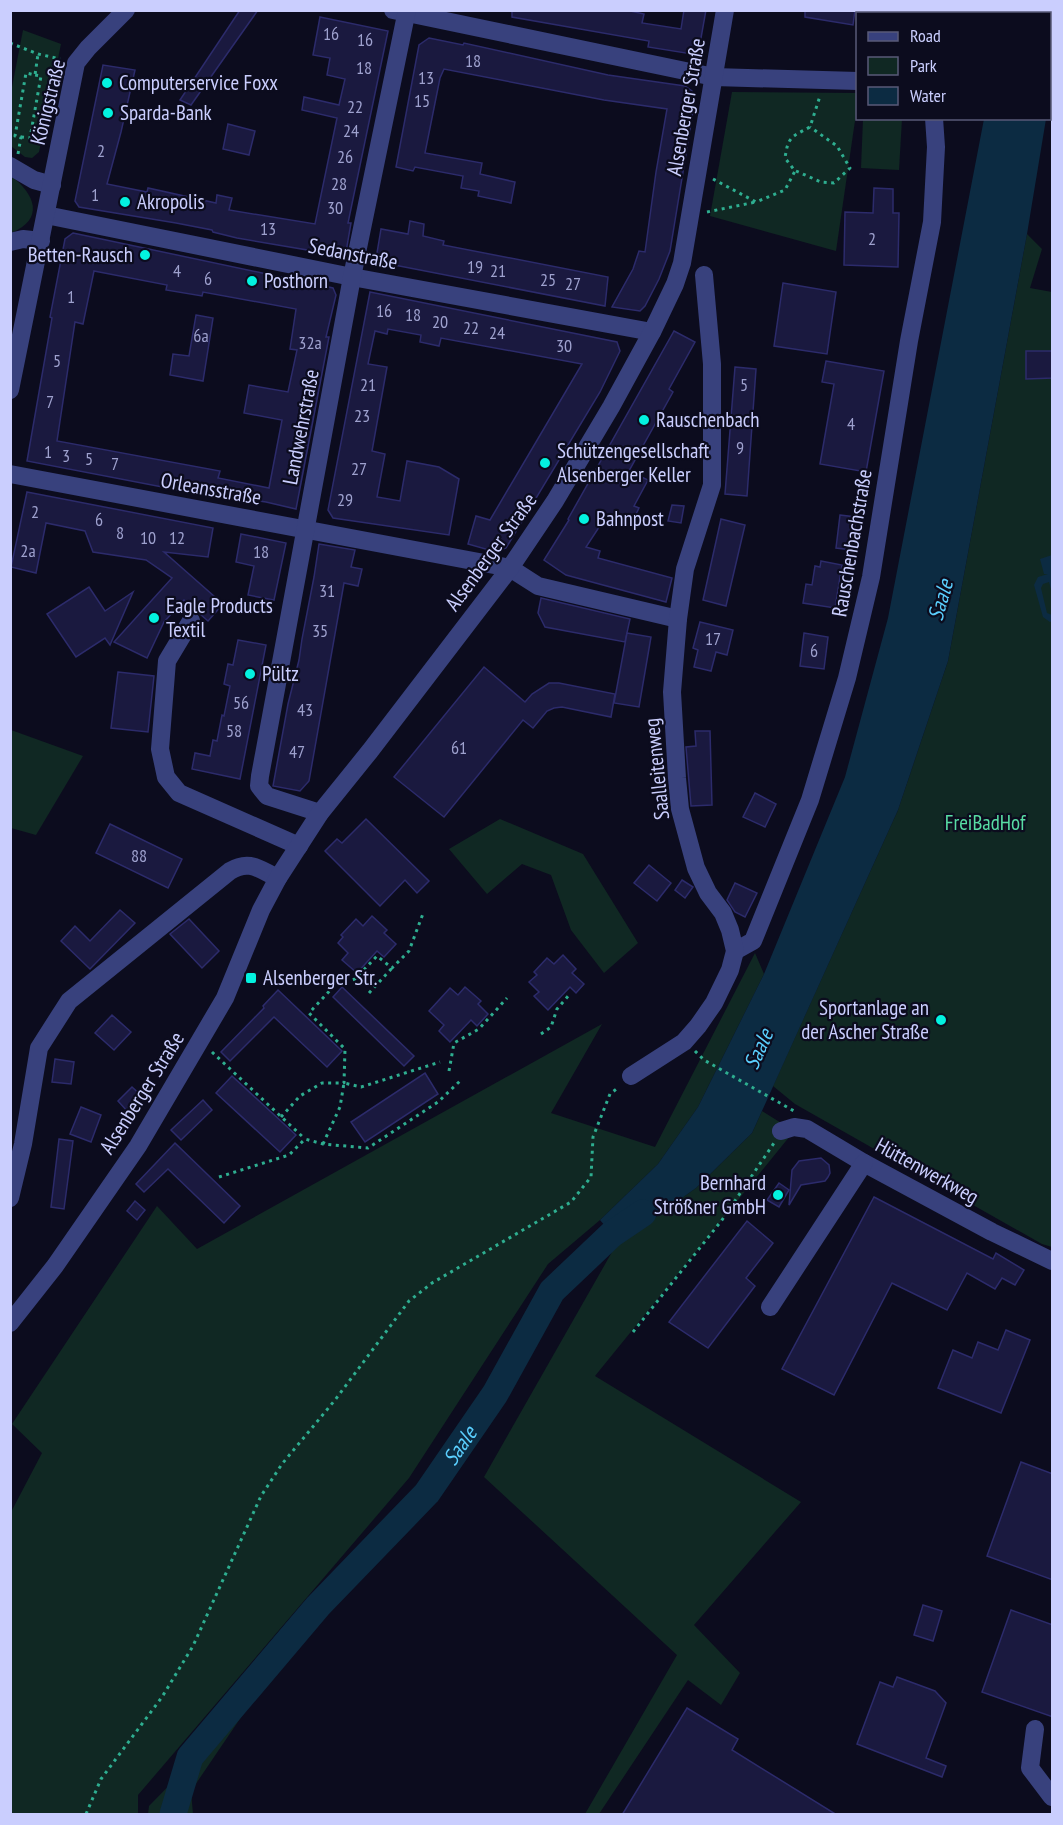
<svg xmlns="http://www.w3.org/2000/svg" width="1063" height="1825" font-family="'PT Sans Narrow',sans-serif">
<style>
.green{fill:#102823}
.water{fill:#0c2b42}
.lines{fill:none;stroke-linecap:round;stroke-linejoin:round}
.river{stroke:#0c2b42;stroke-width:27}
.building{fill:#1a193f;stroke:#2c2b6b;stroke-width:1.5;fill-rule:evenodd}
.path{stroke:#2eae90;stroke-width:3;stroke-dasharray:3 4.5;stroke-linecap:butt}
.minor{stroke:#38417d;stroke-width:18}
.poi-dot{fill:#03f2e0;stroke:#0c0c1e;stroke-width:2}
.labels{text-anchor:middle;stroke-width:4.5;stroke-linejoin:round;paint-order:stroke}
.number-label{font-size:18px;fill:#9ea1ce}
.poi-label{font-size:21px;fill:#cacefe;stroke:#0c0c1e;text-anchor:start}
.street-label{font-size:21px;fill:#cacefe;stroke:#0c0c1e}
.park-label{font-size:21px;fill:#58dda4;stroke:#0c0c1e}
.water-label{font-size:22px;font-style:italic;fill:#5acefd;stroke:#0c0c1e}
</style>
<rect width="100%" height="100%" fill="#0c0c1e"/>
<g class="green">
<polygon points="23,30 61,44 39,152 32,158 25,157 11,146 11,92"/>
<polygon points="732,92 857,93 857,107 836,251 710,216"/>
<polygon points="863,119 902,119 899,170 861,168"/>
<path d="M 11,176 C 35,194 45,219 11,233 Z"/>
<polygon points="1027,234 1042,249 1030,288 1052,292 1052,1247 1042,1244 795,1104 773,1086 898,810 948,661"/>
<polygon points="11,730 83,756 36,835 11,828"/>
<polygon points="500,819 583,854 638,943 604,973 571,930 551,875 522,864 487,894 449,849"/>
<polygon points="755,953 764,974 698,1107 658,1164 600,1220 548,1264 409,1478 138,1795 138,1814 11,1814 10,1514 42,1453 12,1424 157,1206 197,1249 602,1024 551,1113 655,1147"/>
<polygon points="762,1111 794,1131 595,1376 801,1502 694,1625 740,1673 721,1705 688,1680 599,1814 585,1814 677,1655 484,1477 616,1245 696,1188 752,1133"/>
<polygon points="252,1701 191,1791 193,1814 148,1814 149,1806"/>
</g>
<g class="water">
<polygon points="1004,11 1052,11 1052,80 1050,98 1050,14 1003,13"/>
<polygon points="984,119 1046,119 1027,234 948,661 898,810 752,1133 696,1188 616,1245 612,1234 600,1220 658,1164 698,1107 764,974 845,777 888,618"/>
<polygon points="1052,555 1052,593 1049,582 1043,584 1041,588 1047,613 1052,615 1052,621 1050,622 1043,617 1034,585 1038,577 1048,574 1044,574 1040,559"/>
</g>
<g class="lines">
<path class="river" id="s1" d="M 173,1814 L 190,1757 L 318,1606 L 427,1493 L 495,1394 L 552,1291 L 612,1234 L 643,1213"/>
</g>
<g class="building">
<polygon points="240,10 258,10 191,105 180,100"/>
<polygon points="512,10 626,10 644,14 642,23 681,29 684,10 706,10 698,55 648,47 649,41 512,17"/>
<polygon points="805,10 855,10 853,25 805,17"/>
<polygon points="320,17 388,31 348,223 351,223 346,252 338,257 313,252 313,251 237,238 213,232 212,230 176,223 79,207 75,201 103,65 135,70 121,132 107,184 147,192 148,188 216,203 217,195 232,198 229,210 315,224 337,118 302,110 304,97 339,105 345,79 327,75 330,58 313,55"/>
<polygon points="429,38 463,45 464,43 608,75 685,86 692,91 695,99 670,251 659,279 645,306 640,311 612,307 633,269 639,251 645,252 656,172 667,109 604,100 444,69 440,78 425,153 482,163 480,174 515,182 511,203 478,196 479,191 461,188 463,176 415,167 413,171 396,167 419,45"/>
<polygon points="228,124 255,131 249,155 223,149"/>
<polygon points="874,188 893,189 893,213 899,213 898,267 844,265 845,212 873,213"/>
<polygon points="410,221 424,224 423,236 444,241 443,245 608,277 605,306 384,263 376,259 381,229 408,234"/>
<path d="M 73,233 L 333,288 L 336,295 L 326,337 L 329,337 L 296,509 L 266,502 L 178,490 L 27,461 L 52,318 L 50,317 L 65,239 ZM 94,271 L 167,285 L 166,290 L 202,296 L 203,292 L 296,309 L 290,349 L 297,350 L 288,392 L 249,385 L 244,413 L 282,420 L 269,488 L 218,478 L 220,471 L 57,441 L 75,322 L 83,324 Z"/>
<polygon points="783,283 836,292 827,354 774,346"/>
<polygon points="370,292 617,342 620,351 600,392 506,548 496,552 468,544 476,516 490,520 582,364 441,338 439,346 420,342 421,335 388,329 387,334 375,331 368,364 387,367 372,451 385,454 377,497 400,501 407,461 439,467 459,479 449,535 333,518 328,510"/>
<polygon points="196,315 213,318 203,381 170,375 173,354 189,356"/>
<polygon points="674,331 695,342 669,389 673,392 629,471 648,480 634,506 639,508 630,527 607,515 586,547 600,551 598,558 672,578 666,602 566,575 544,560 569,520 568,519"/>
<polygon points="1026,351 1053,351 1053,378 1026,379"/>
<polygon points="826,361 884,371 866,472 820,464 834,384 822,382"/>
<polygon points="735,367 756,369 747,496 725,494"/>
<polygon points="27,492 213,528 208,557 164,552 223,604 208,621 184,600 164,622 147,658 114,642 172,578 146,560 93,552 85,531 46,523 36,573 11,567"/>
<polygon points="672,505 684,506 681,523 668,521"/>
<polygon points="840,515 856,517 852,550 836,548"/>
<polygon points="721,519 745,525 726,606 703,600"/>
<polygon points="241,534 286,543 274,600 248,595 254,566 236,562"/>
<polygon points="319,544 355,550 351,567 362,569 358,586 344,583 309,781 300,791 273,786 288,704 299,660 302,639 314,577"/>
<polygon points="821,561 842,565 835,608 803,603 806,584 812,585 815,566 820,567"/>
<polygon points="89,587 105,611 133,592 110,645 105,638 76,657 47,614"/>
<polygon points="541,598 630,619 625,642 545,627 538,613"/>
<polygon points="700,622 733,630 727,655 716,652 711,671 694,667 698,650 693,648"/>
<polygon points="627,633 651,637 639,707 614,703"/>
<polygon points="804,633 828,637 824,669 800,666"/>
<polygon points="238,640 266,645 240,779 192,769 195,753 210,756 213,740 217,741 222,715 224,716 230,686 224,684 228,664 233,665"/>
<polygon points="484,667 525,702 532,694 549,683 559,683 615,694 611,717 562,707 554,708 547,711 533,728 523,720 444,817 394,777"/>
<polygon points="118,672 154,676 148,732 111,728"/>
<polygon points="695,731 710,731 712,805 691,806 686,747 696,746"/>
<polygon points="755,793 776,804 765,827 743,817"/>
<polygon points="366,819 429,881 417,893 405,880 380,906 325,851 337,839 342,843"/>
<polygon points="110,824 182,859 168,888 96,853"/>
<polygon points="649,865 671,883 657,901 634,883"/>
<polygon points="682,880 693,887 685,898 675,890"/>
<polygon points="735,883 757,893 745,917 735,912 727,900"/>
<polygon points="120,910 135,923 90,969 61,941 75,926 90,941"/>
<polygon points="372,916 387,930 384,933 396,944 384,957 377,951 357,973 342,960 348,953 338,943 343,937 341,935 356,919 363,926"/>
<polygon points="189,919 219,951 202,968 170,934"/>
<polygon points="563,955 576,969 572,973 584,984 576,993 570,987 548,1010 534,996 539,992 529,982 537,975 534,972 547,958 554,964"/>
<polygon points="342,987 414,1056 404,1066 333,997"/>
<polygon points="465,987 481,1001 478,1004 488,1014 477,1026 471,1020 450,1042 439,1031 444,1025 429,1011 450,988 458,995"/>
<polygon points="278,990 342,1051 327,1067 274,1017 230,1061 221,1052 264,1008 263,1006"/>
<polygon points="112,1015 131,1032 114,1050 95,1033"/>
<polygon points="55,1059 74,1062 71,1084 52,1082"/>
<polygon points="425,1073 438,1094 365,1142 351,1122"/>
<polygon points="232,1076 296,1135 280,1152 216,1093"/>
<polygon points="132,1087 143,1097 128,1112 118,1101"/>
<polygon points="203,1100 212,1110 181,1140 171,1130"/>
<polygon points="81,1107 101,1115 91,1142 70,1134"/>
<polygon points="59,1139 73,1141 64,1209 51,1207"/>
<polygon points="175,1143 240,1206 224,1223 168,1169 144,1192 136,1184"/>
<polygon points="821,1158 829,1165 830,1173 828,1177 825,1181 801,1185 789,1205 792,1170 799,1161"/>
<polygon points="779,1183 789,1190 779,1207 767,1200"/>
<polygon points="874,1197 993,1259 996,1253 1024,1270 1015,1285 1002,1278 995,1289 967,1273 947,1310 892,1283 834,1395 782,1369"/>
<polygon points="135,1201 145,1210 137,1220 127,1211"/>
<polygon points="747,1221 773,1243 746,1278 755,1286 708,1348 669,1322"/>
<polygon points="1006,1330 1030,1340 1001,1413 938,1388 953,1350 972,1358 978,1342 998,1350"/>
<polygon points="1021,1462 1053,1474 1053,1580 987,1556"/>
<polygon points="923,1605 942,1611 933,1641 914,1635"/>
<polygon points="1011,1610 1053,1625 1053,1717 982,1692"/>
<polygon points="897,1677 935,1691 946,1703 926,1758 946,1766 942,1777 857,1744 880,1682 893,1687"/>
<polygon points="687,1708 738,1739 732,1750 837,1815 622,1815"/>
</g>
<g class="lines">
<g class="path">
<polyline points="997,14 998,10"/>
<polyline points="10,43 38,54 60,59"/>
<polyline points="1050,57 1052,57"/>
<polyline points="21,137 30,138 41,76 35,75"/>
<polyline points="18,154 21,137 15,136 26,73 35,75 38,54"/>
<polyline points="796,171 821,182 834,183 850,168 837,146 810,127"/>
<path d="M 713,179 L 756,202 L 785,190 L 795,171 L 785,158 C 788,137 791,137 810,127 L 820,96"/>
<polyline points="707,212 756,202"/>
<polyline points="369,993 392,968"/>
<polyline points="541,1034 551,1027 557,1009 569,995"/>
<polyline points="695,1051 704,1060 794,1111"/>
<polyline points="212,1052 305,1139"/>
<polyline points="449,1071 454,1043 479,1029 507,998"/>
<polyline points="281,1117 300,1096 322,1083 344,1083 345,1049 309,1013 334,986 355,979 377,956 392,968 409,951 424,911"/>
<polyline points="323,1144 340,1107 344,1083 361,1087 440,1062"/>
<polyline points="219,1177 289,1155 305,1139 323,1144 368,1148 438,1102 460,1081"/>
<polyline points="633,1332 722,1220 774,1143"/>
<polyline points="86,1814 101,1779 162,1697 193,1646 261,1496 282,1464 335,1400 409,1301 432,1283 571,1202 591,1177 593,1137 610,1094 619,1087"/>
</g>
<g class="minor">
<polyline points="393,10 714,77 858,81"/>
<polyline points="10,166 34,180 52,185"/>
<polyline points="46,215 352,277 652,332"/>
<polyline points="10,242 23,239 41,241"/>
<polyline points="10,390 76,63 88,48 126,10"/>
<polyline points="10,474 510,568 538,586 678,619"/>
<polyline points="191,621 167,661 160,749 166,777 179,793 299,846"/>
<polyline points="320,813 267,796 259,786 260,776 352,277 407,10"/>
<polyline points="735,951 753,941 810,800 847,678 871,577 909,341 932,222 936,147 934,118"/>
<polyline points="631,1076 684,1042 698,1026 714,1003 730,970 735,951 730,930 723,913 708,893 696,868 680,809 677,778 672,692 678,619 685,569 712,485 712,364 704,275"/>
<polyline points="781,1131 794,1127 807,1129 864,1163 992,1232 1052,1261"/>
<path d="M 10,1198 L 23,1144 L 39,1048 L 69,1001 L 230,871 C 250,859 260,870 278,878"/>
<polyline points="770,1307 864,1163"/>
<polyline points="10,1323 55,1266 138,1146 225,998 261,910 278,878 320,813 370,751 510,568 555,501 611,407 652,332 675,284 682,263 725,10"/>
<polyline points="1035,1729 1030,1768 1052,1797"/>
</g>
</g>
<g class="poi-dot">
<circle cx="107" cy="83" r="6"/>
<circle cx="108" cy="113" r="6"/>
<circle cx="125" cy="202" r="6"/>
<circle cx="145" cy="255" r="6"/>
<circle cx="252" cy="281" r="6"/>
<circle cx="644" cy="420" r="6"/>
<circle cx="545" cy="463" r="6"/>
<circle cx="584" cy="519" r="6"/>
<circle cx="154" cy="618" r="6"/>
<circle cx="250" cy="674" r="6"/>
<rect x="245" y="972" width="12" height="12" rx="3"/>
<circle cx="941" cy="1020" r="6"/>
<circle cx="778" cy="1195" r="6"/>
</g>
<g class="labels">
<g class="number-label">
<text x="331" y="40">16</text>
<text x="365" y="46">16</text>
<text x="473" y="67">18</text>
<text x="364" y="74">18</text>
<text x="426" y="84">13</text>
<text x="422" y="107">15</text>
<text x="355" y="113">22</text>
<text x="351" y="137">24</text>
<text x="101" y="157">2</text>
<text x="345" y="163">26</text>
<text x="339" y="190">28</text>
<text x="95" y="201">1</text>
<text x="335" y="214">30</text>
<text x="268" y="235">13</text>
<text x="872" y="245">2</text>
<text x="475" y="273">19</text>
<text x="177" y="277">4</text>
<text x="498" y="277">21</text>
<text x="208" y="285">6</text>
<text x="548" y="286">25</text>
<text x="573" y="290">27</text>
<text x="71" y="303">1</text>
<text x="384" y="317">16</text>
<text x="413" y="321">18</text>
<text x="440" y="328">20</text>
<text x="471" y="334">22</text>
<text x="497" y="339">24</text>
<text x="201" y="342">6a</text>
<text x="310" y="349">32a</text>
<text x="564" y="352">30</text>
<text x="57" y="367">5</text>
<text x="368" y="391">21</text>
<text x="744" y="391">5</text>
<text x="50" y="408">7</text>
<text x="362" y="422">23</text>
<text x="851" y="430">4</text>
<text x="740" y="454">9</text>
<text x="48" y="458">1</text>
<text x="66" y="462">3</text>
<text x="89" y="465">5</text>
<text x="115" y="470">7</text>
<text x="359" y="475">27</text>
<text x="345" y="506">29</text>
<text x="35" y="518">2</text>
<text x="99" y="526">6</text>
<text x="120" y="539">8</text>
<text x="148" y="544">10</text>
<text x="177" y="544">12</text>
<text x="28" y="557">2a</text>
<text x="261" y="558">18</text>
<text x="327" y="597">31</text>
<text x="320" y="637">35</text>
<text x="713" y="645">17</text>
<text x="814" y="657">6</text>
<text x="241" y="709">56</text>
<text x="305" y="716">43</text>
<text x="234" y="737">58</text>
<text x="459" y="754">61</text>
<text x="297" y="758">47</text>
<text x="139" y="862">88</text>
</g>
<g class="poi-label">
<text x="119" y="90">Computerservice Foxx</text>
<text x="120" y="120">Sparda-Bank</text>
<text x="137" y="209">Akropolis</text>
<text x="133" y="262" text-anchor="end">Betten-Rausch</text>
<text x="264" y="288">Posthorn</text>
<text x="656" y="427">Rauschenbach</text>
<text x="557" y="458">Schützengesellschaft<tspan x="557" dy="24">Alsenberger Keller</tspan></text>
<text x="596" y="526">Bahnpost</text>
<text x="166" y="613">Eagle Products<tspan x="166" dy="24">Textil</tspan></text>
<text x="262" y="681">Pültz</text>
<text x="263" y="985">Alsenberger Str.</text>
<text x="929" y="1015" text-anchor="end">Sportanlage an<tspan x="929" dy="24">der Ascher Straße</tspan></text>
<text x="766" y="1190" text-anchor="end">Bernhard<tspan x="766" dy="24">Strößner GmbH</tspan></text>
</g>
<g class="street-label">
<text transform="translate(48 102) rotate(-76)" y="7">Königstraße</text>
<text transform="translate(686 107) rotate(-80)" y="7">Alsenberger Straße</text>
<text transform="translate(353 254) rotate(11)" y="7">Sedanstraße</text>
<text transform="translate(301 427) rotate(-79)" y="7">Landwehrstraße</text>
<text transform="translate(211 489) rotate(10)" y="7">Orleansstraße</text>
<text transform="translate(852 543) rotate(-80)" y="7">Rauschenbachstraße</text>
<text transform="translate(491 552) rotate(-54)" y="7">Alsenberger Straße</text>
<text transform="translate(657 769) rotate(-96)" y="7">Saalleitenweg</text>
<text transform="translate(142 1093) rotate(-58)" y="7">Alsenberger Straße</text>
<text transform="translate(927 1171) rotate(29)" y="7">Hüttenwerkweg</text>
</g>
<g class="park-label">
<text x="985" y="830">FreiBadHof</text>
</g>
<g class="water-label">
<text transform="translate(940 600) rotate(-74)" y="8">Saale</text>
<text transform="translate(758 1049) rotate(-66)" y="8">Saale</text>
<text dy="8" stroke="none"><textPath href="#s1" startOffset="472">Saale</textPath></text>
</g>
</g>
<rect width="1063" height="1825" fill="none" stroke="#cacefe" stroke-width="24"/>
<rect x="856" y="12" width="195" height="108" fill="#0c0c1e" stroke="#585a78" stroke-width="1.5"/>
<rect x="868" y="32" width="30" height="9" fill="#38417d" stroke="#585a78" stroke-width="1.5"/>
<text x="910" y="42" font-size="18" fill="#cacefe">Road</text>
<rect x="868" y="57" width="30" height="18" fill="#102823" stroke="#585a78" stroke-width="1.5"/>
<text x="910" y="72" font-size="18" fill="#cacefe">Park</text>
<rect x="868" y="87" width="30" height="18" fill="#0c2b42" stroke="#585a78" stroke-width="1.5"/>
<text x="910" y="102" font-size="18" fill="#cacefe">Water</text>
</svg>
